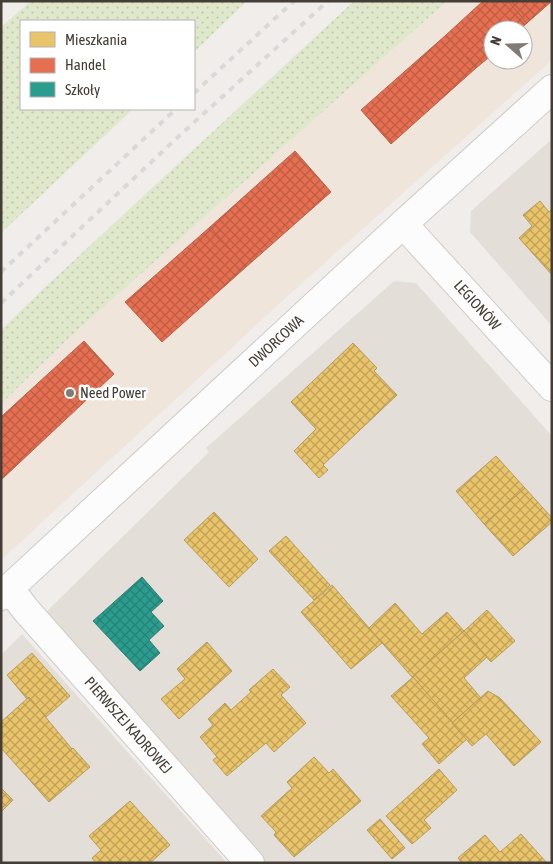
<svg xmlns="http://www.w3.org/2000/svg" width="553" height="864" font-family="'Asap Condensed',sans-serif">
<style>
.residential{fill:#e3dfd8}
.commercial{fill:#efe5db;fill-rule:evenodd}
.grass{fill:url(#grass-dots)}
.homes{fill:url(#homes-cross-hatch);stroke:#b89c5b}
.shops{fill:url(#shops-cross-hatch);stroke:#b66049}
.schools{fill:url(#schools-cross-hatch);stroke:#328075}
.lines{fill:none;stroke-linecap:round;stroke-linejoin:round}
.minor-casing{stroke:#cecbc8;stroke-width:30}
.minor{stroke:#fdfcfc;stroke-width:28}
.rail{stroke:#d9d9d8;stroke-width:4;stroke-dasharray:6 6;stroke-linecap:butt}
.poi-dot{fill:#817b76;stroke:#fff;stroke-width:2}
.labels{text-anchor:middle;stroke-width:5;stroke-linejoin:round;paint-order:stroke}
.street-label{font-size:15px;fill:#453e37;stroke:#fff}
.poi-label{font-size:15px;fill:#453e37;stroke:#fff;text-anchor:start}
</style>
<defs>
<pattern id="grass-dots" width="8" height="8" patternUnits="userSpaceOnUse" patternTransform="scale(1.25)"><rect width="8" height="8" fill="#e0e8cc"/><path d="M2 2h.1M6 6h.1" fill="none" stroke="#c2c8b0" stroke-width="1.8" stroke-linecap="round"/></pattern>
<pattern id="homes-cross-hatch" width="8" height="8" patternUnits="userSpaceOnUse" patternTransform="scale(1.25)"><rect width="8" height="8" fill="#e9c46a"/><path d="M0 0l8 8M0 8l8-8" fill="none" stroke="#bfa158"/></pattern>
<pattern id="shops-cross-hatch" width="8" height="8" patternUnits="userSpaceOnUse" patternTransform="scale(1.25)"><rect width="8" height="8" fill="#e76f51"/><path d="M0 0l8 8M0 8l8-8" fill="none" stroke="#bd5d44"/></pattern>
<pattern id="schools-cross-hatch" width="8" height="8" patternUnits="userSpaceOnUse" patternTransform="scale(1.25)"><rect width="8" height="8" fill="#2a9d8f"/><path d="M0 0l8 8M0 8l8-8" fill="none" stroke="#268176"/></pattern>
</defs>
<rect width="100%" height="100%" fill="#f0edea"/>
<g class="residential">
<polygon points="552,139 552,326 470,232 471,211"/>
<polygon points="394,281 416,283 552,436 552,863 266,863 44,614 209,452 206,448"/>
<polygon points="22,634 227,863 1,863 1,655"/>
</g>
<path class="commercial" d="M 447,1 L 552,1 L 552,60 L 291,293 L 1,560 L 1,404 L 70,337 ZM 493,30 L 523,30 L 523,60 L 493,60 Z"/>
<g class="grass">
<polygon points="31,1 247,1 194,52 194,21 21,21 21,109 133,109 1,233 1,27"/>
<polygon points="354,1 447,1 70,337 1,404 1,330 42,290"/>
</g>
<g class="homes">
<polygon points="540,201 549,212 552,209 552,275 519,238 532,226 523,215"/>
<polygon points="353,343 377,368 374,371 397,395 323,465 328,470 319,478 294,451 316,429 291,402"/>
<polygon points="496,456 525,488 484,524 456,491"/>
<polygon points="525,488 552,518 552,522 513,556 484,524"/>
<polygon points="214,512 258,559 229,587 184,540"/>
<polygon points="286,536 330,585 314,600 269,551"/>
<polygon points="332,585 382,643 351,669 301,612"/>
<polygon points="395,603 422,634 447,612 464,631 412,677 369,628"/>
<polygon points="487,610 515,641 491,662 464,631"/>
<polygon points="464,631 487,657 464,678 481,698 452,723 412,677"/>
<polygon points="207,642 232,671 179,719 161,699 185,679 177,669"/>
<polygon points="32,653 70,696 46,717 29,697 27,699 7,675"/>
<polygon points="273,669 290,687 281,695 306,723 274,752 266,743 227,776 213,760 217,757 200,737 213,725 208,719 225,703 231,710 251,692 249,690"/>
<polygon points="413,677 467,739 439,764 422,744 429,738 391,696"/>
<polygon points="488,691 500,698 541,742 514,766 486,734 472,746 452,723"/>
<polygon points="29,697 72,749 34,785 1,748 1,722"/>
<polygon points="73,748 90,767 49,802 34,785"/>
<polygon points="314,757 329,773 333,769 361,801 294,857 274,835 276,832 261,816 292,788 287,782"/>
<polygon points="439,769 457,790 424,820 431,828 412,844 386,816"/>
<polygon points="1,788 13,800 1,812"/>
<polygon points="130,801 170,845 150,863 96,863 92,858 101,850 89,836"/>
<polygon points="380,819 405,848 392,859 367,830"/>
<polygon points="521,834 547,863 462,863 458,858 485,835 500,852"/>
</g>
<g class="shops">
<polygon points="483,1 508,1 527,23 519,30 493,30 493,54 476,68 446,35"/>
<polygon points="508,1 552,1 527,23"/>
<polygon points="446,35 476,68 391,144 361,110"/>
<polygon points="295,151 331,192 246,267 210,227"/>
<polygon points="210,227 246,267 162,342 125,302"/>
<polygon points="84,341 114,374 1,480 1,417"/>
</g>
<polygon class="schools" points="142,577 163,601 151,612 164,626 149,640 160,653 140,671 93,621"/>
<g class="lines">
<defs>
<g id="minor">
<path id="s1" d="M 403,224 L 552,387"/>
<path id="s2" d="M 9,588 L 26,610 L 250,863"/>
<path id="s3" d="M 1,596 L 403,224 L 552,89"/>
</g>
</defs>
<use href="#minor" class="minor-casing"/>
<use href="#minor" class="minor"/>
<g class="rail">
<polyline points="194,93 294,1"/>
<polyline points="1,272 176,109"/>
<polyline points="1,303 179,136 328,1"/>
</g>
</g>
<circle class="poi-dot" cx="70" cy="393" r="5"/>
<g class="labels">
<g class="street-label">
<text dy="5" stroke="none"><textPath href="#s1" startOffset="110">LEGIONÓW</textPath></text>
<text dy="5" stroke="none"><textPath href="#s3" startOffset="375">DWORCOWA</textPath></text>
<text dy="5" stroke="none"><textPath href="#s2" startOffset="182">PIERWSZEJ KADROWEJ</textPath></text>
</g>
<g class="poi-label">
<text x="80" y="398">Need Power</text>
</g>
</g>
<rect width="553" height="864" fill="none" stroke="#453e37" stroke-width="5"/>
<rect x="20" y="20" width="175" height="90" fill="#ffffff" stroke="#b5b2af"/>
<rect x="30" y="32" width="25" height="15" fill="#e9c46a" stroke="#b5b2af"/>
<text x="65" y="45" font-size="15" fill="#453e37">Mieszkania</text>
<rect x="30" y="58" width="25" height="15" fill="#e76f51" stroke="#b5b2af"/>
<text x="65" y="70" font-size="15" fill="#453e37">Handel</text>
<rect x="30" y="82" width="25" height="15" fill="#2a9d8f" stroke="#b5b2af"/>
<text x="65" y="95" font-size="15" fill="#453e37">Szkoły</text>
<g transform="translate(508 45) rotate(290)"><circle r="24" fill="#ffffff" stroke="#b5b2af"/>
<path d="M0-4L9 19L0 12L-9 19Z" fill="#817b76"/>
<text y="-8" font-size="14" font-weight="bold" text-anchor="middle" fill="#453e37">N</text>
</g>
</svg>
